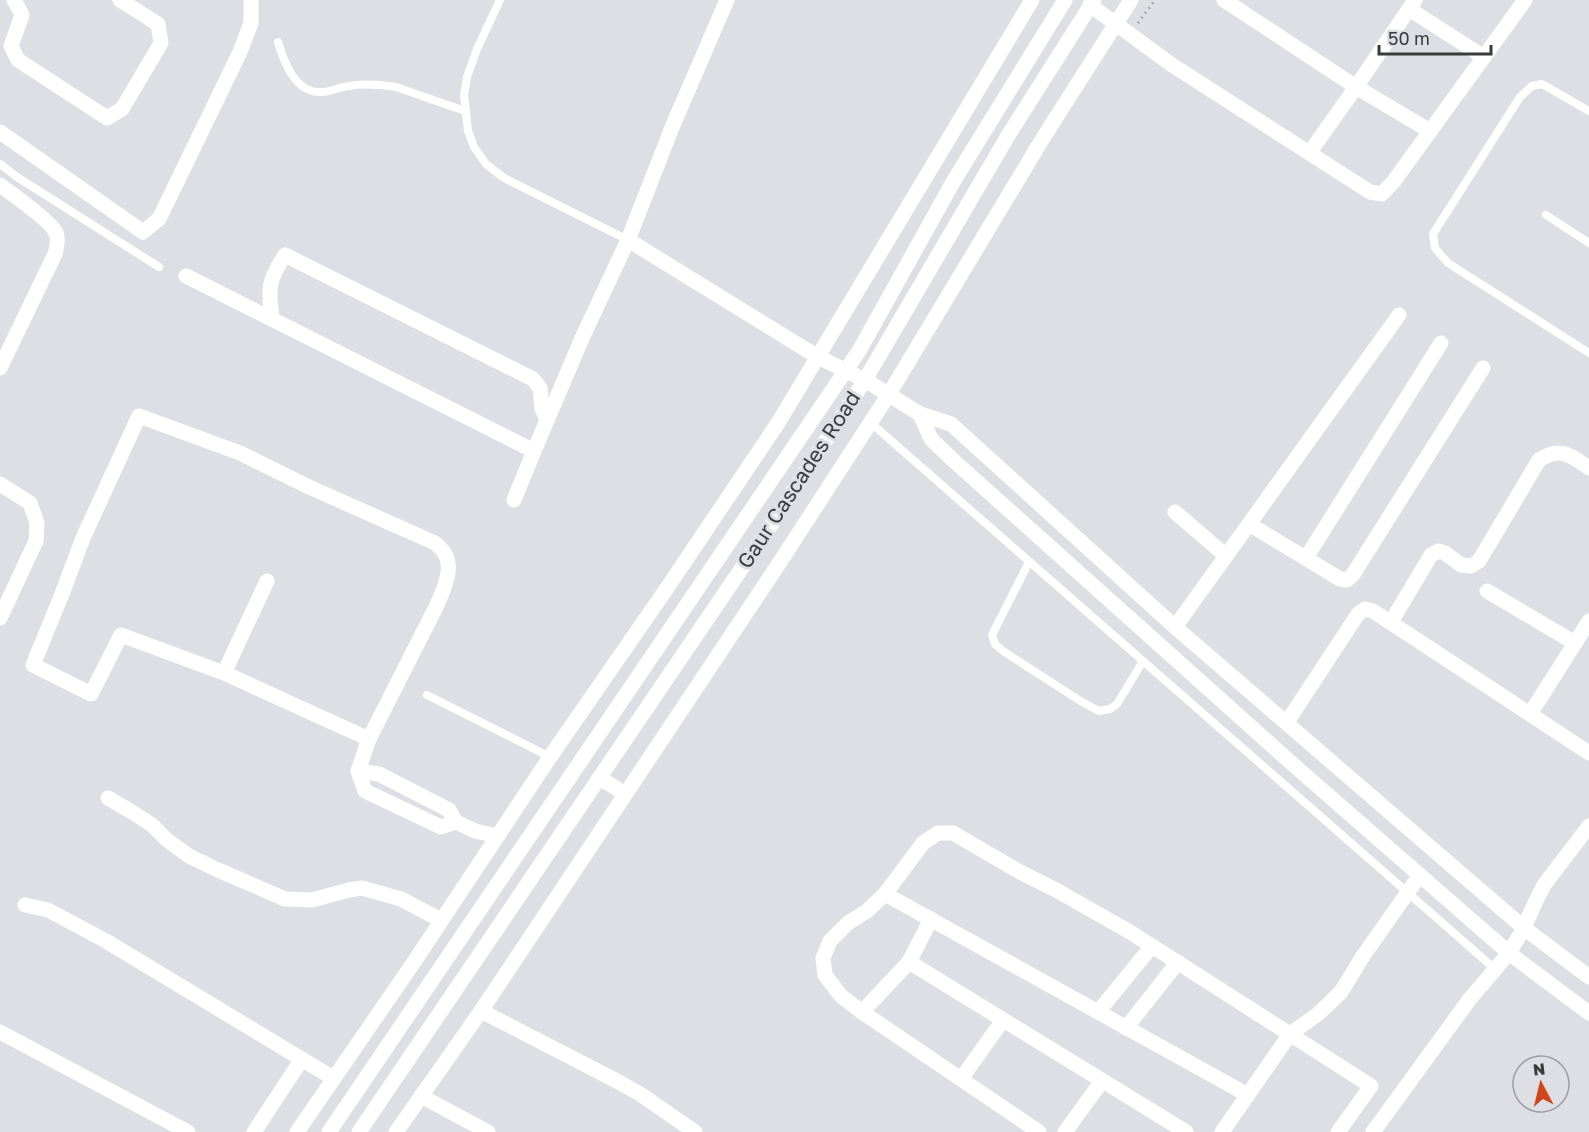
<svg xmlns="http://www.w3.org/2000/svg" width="1589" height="1132" font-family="'Golos Text',sans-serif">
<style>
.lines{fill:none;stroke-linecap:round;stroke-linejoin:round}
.path{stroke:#9ea0a5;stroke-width:3;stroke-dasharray:1.5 4.5;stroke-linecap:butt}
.lane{stroke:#fff;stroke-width:8}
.street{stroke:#fff;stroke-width:15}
.labels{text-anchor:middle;stroke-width:6;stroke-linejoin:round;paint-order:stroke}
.street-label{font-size:21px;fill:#3a3b3d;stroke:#dddfe5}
</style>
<rect width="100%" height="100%" fill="#dddfe5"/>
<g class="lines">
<polyline class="path" points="1138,23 1155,0"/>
<g class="lane">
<polyline points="500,0 477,49 467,77 464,95 468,131 474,147 486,164 504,178 628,240"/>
<path d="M 278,42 C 284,62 295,93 321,92 C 331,92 339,87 349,86 C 364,83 382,85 396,87 L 465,111"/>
<polyline points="1589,111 1542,84 1532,86 1520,97 1433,234 1435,248 1448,263 1589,353"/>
<polyline points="0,164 17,177 159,267"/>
<polyline points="1546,215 1589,243"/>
<polyline points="871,423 1495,969"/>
<polyline points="1029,562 992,635 995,644 1003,651 1082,702 1099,711 1110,709 1117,704 1143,661"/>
<polyline points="427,695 550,757"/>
</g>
<g class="street">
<polyline points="14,0 22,15 11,46 18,60 107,118 122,109 161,43 158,24 120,0"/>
<polyline points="1224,0 1356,87 1430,131"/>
<polyline points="1090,5 1172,65 1370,192 1382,194 1394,181 1525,0"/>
<polyline points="1409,9 1484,57"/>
<polyline points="0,132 143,232 159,219 240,52 251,23 251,0"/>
<polyline points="1310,152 1356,87 1415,0"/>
<path d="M 0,185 C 11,193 50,221 55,231 C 59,237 57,247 55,254 L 0,368"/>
<polyline points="628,240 818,357 865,380 920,414 951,424 1175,627 1524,928 1589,977"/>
<polyline points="186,276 534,451 583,336 628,240 673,125 727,0"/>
<path d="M 272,318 C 268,288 268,281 285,255 L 533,379 L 540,388 L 542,409 L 547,420"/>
<polyline points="920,414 931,439 954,461 1297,768 1509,953 1589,1013"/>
<polyline points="0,484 30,503 37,523 36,541 0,618"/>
<polyline points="514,500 534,451"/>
<polyline points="1175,512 1226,556"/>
<polyline points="1249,524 1340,579 1346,580 1352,576 1483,368"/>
<polyline points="1306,558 1441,343"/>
<path d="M 267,581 L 224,673 L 121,635 L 91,694 L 33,665 L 62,594 L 83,538 L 139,416 L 240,453 L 309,487 L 435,543 C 438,546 443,550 445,554 C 454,569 443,590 437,605 L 369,739 L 358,771 L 365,791 L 441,827 L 456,822"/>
<polyline points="1487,591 1575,643"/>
<path d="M 1391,622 L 1431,555 L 1439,551 L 1445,553 L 1461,565 L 1471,566 L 1479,561 L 1539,460 C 1561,446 1570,455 1589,468"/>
<polyline points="1175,627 1399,315"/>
<polyline points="224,673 369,739"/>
<polyline points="1530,714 1589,621"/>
<polyline points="1287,722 1358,614 1365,609 1373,611 1589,753"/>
<polyline points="358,771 379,774 449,810 456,822 475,831 498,836"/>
<polyline points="600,778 625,794"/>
<polyline points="108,798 132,812 152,825 167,840 189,856 218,870 285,899 312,900 349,890 362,888 401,899 441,920"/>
<polyline points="885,894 1248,1095"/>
<polyline points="25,905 48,910 106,941 333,1078"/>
<polyline points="931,919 909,962 1186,1132"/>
<polyline points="481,1011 615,1080 640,1094 695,1132"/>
<polyline points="862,1012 909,962"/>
<polyline points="1098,1012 1152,946"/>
<polyline points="1126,1028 1178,962"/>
<polyline points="0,1032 188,1132"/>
<polyline points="961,1079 1003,1020"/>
<polyline points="421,1096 488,1132"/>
<polyline points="254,1132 302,1059"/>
<polyline points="297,1132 414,962 550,757 665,591 778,423 1032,0"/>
<polyline points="329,1132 859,351 953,182 1065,0"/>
<polyline points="359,1132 771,525 865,380 1009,134 1094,0"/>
<polyline points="396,1132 481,1011 778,565 889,394 1043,138 1131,0"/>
<polyline points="1039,1132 862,1012 841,996 825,975 823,958 830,941 848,923 867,911 885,894 923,843 938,833 953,833 1020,872 1056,890 1130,932 1371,1086 1338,1132"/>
<polyline points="1065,1132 1102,1081"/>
<polyline points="1222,1132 1290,1034 1318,1014 1341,992 1363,956 1420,875"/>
<polyline points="1373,1132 1469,1000 1509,953 1524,928 1533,907 1544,885 1589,826"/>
</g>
</g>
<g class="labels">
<g class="street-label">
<text transform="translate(799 480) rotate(-57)" y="7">Gaur Cascades Road</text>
</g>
</g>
<g transform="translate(1541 1084) rotate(353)"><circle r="28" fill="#dddfe5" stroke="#9c9da2" stroke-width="1.5"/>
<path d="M0-4.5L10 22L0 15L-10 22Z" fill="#cf471b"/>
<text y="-9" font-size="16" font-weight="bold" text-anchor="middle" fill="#3a3b3d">N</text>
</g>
<path d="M1379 45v9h112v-9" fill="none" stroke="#3a3b3d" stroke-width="3"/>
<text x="1388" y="45" font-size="18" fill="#3a3b3d" stroke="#dddfe5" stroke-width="4.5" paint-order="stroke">50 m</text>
</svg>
